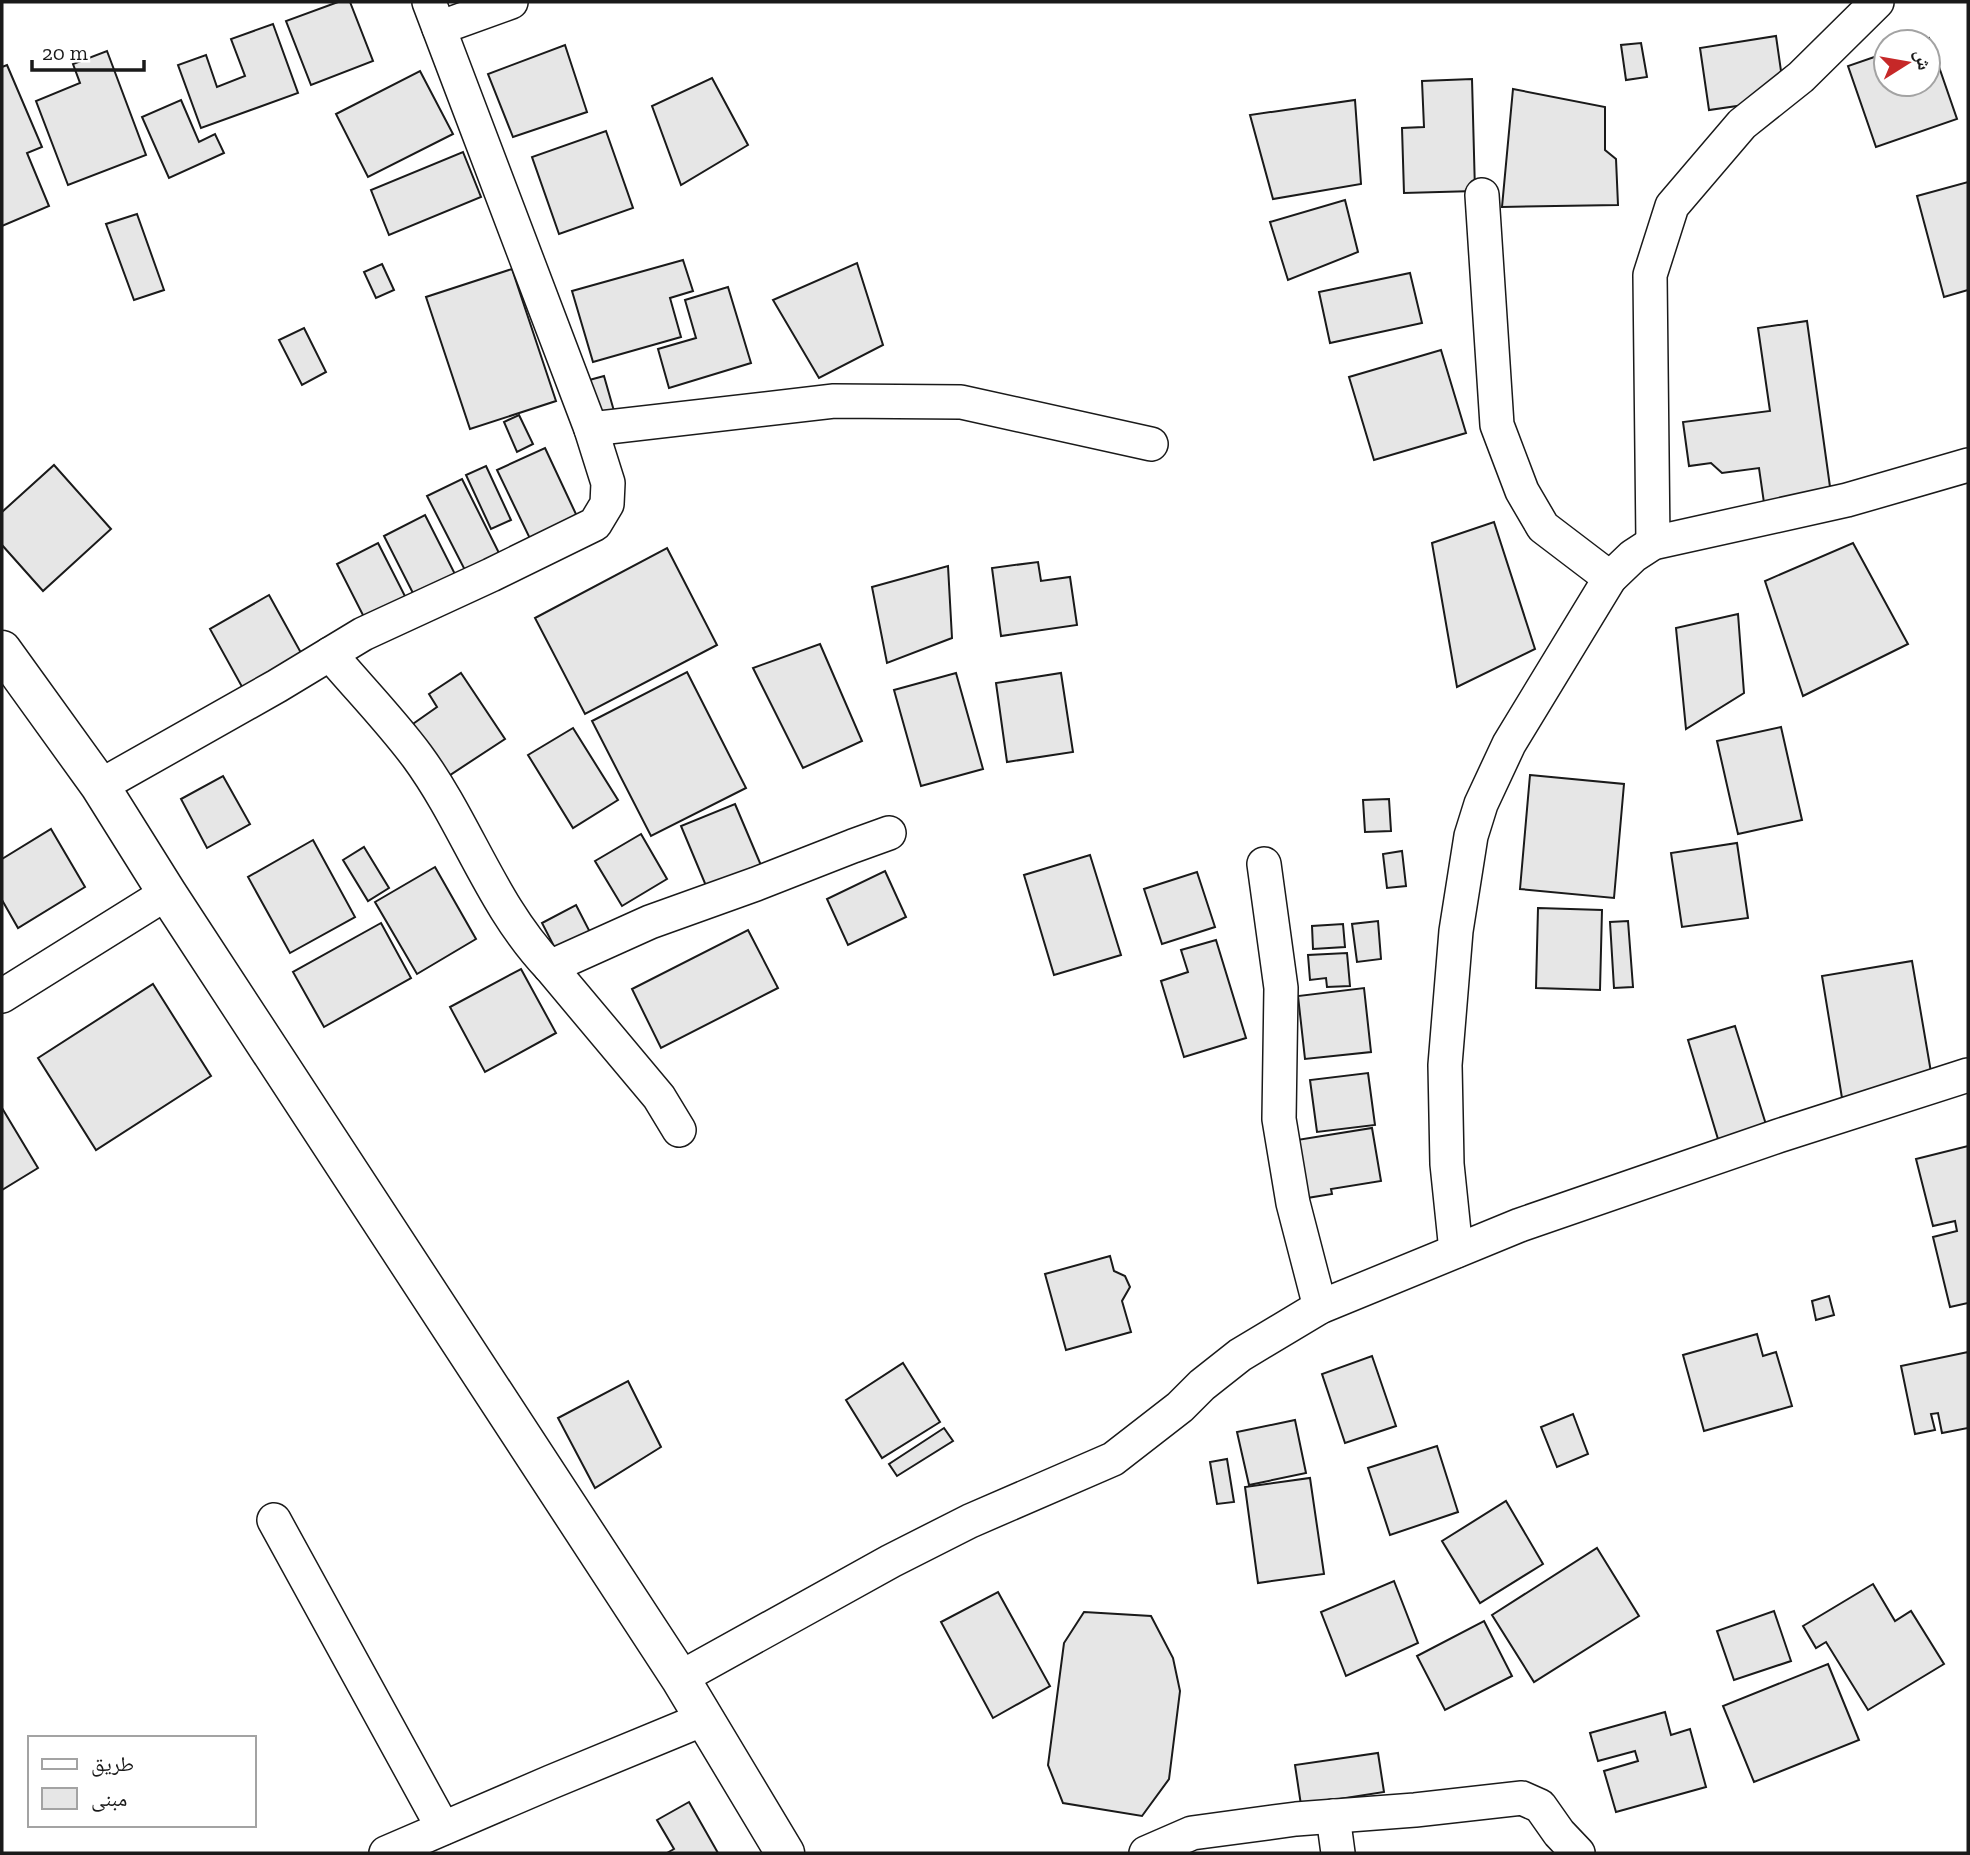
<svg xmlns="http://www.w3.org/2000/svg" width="1970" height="1855" font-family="'Zilla Slab','Noto Naskh Arabic',serif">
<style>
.building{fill:#e6e6e6;stroke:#1a1a1a;stroke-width:2}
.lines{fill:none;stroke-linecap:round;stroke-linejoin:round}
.street-casing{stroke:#1a1a1a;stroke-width:36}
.secondary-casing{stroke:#1a1a1a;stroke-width:41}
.street{stroke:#fff;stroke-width:33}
.secondary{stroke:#fff;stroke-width:38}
</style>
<rect width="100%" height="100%" fill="#fff"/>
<g class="building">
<polygon points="338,2 350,2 373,61 311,85 286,21"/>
<polygon points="273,24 298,93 201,128 178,65 206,55 217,87 245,76 231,39"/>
<polygon points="1776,36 1785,99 1709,110 1700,48"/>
<polygon points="1929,38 1957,119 1876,147 1848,66 1886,53 1886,84 1928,84 1928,42 1917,42"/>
<polygon points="1641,43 1647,77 1626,80 1621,45"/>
<polygon points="565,45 587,112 513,137 488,74"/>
<polygon points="107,51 146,155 68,185 36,101 80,83 73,64"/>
<polygon points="7,65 42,147 27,153 49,206 2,226 2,67"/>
<polygon points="420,71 453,134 368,177 336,114"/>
<polygon points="712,78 748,145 681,185 652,106"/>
<polygon points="1472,79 1475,191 1404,193 1402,128 1424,127 1422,81"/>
<polygon points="1513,89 1605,107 1605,150 1616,159 1618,205 1502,207"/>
<polygon points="181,100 199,142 215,134 224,153 169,178 142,117"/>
<polygon points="1355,100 1361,184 1273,199 1250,115"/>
<polygon points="606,131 633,208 559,234 532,157"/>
<polygon points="463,152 481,197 389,235 371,190"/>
<polygon points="1968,182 1968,290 1944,297 1917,196"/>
<polygon points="1345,200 1358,252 1288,280 1270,222"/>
<polygon points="137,214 164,290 134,300 106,224"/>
<polygon points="683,260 693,291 670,298 681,337 593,362 572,291"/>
<polygon points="857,263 883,345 819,378 773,300"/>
<polygon points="382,264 394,290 376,298 364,272"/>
<polygon points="512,269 556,401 470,429 426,297"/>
<polygon points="1410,273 1422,323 1330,343 1319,292"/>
<polygon points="728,287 751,363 669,388 658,349 696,338 685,300"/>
<polygon points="1807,321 1831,494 1764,503 1759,468 1722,473 1711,463 1689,466 1683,422 1770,411 1758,328"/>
<polygon points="304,328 326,372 302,385 279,340"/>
<polygon points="1441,350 1466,433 1374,460 1349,377"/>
<polygon points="604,376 616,418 594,424 582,382"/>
<polygon points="519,415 533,444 517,452 504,422"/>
<polygon points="545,448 582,527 535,549 497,470"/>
<polygon points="54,465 111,529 43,591 2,545 2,512"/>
<polygon points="486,466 511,520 491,529 466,475"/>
<polygon points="462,479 503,561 469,578 427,496"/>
<polygon points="425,515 460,584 419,605 384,536"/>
<polygon points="1494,522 1535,649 1457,687 1432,543"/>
<polygon points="378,543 410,606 369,627 337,564"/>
<polygon points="1853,543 1908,644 1803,696 1765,581"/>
<polygon points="667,548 717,645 585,714 535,618"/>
<polygon points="1038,562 1041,581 1070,577 1077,625 1001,636 992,568"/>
<polygon points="948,566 952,638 887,663 872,587"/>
<polygon points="269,595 305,660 246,694 210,629"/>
<polygon points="1738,614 1744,693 1686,729 1676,628"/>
<polygon points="820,644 862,741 803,768 753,668"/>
<polygon points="687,672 746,788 651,836 592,721"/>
<polygon points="461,673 505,739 444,779 410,726 437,707 429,694"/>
<polygon points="956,673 983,769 921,786 894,690"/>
<polygon points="1061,673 1073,752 1007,762 996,683"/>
<polygon points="1781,727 1802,820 1738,834 1717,741"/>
<polygon points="573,728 618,800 573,828 528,755"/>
<polygon points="1530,775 1624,784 1614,898 1520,889"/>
<polygon points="223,776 250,824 207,848 181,799"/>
<polygon points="1389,799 1391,831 1365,832 1363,800"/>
<polygon points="735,804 763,870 709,893 681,826"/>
<polygon points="51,829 85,887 18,928 2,900 2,859"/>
<polygon points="641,834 667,879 622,906 595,861"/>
<polygon points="313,840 355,917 290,953 248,877"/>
<polygon points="1737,843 1748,918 1682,927 1671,853"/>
<polygon points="364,847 389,888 368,901 343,860"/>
<polygon points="1402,851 1406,886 1387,888 1383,854"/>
<polygon points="1090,855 1121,955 1054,975 1024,875"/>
<polygon points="435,867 476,939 417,974 375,902"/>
<polygon points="885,871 906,917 848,945 827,899"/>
<polygon points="1197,872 1215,927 1162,944 1144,889"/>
<polygon points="576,905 593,938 559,956 542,923"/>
<polygon points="1538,908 1602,910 1600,990 1536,988"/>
<polygon points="1378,921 1381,959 1357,962 1352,924"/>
<polygon points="1628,921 1633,987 1614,988 1610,922"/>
<polygon points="381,923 411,978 324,1027 293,972"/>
<polygon points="1343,924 1345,947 1313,949 1312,926"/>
<polygon points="748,930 778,988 661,1048 632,989"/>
<polygon points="1216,940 1246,1038 1184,1057 1161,981 1188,972 1181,950"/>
<polygon points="1347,953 1350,986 1327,987 1326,978 1310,980 1308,955"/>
<polygon points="1912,961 1933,1084 1842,1098 1822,976"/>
<polygon points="521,969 556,1033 485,1072 450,1007"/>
<polygon points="153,984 211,1076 96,1150 38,1058"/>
<polygon points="1364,988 1371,1052 1305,1059 1298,996"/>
<polygon points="1735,1026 1769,1134 1721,1149 1688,1040"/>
<polygon points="1368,1073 1375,1125 1317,1132 1310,1080"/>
<polygon points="2,1108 38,1168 2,1190"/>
<polygon points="1372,1128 1381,1181 1331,1189 1332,1194 1307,1198 1297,1140"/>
<polygon points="1968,1146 1968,1303 1950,1307 1933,1237 1957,1231 1955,1221 1933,1226 1916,1159"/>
<polygon points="1110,1256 1114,1271 1125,1276 1130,1287 1122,1301 1131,1332 1066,1350 1045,1274"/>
<polygon points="1829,1296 1834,1315 1816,1320 1812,1301"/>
<polygon points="1757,1334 1763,1356 1776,1352 1792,1406 1704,1431 1683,1355"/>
<polygon points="1968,1352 1968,1428 1942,1433 1938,1413 1931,1414 1935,1430 1915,1434 1901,1366"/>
<polygon points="1372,1356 1396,1426 1345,1443 1322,1374"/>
<polygon points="903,1363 940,1422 882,1458 846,1400"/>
<polygon points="628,1381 661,1447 595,1488 558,1418"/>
<polygon points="1573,1414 1588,1454 1557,1467 1541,1427"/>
<polygon points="1295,1420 1306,1473 1249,1485 1237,1432"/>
<polygon points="944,1428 953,1441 897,1476 889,1464"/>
<polygon points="1437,1446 1458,1512 1390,1535 1368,1468"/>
<polygon points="1227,1459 1234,1502 1217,1504 1210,1462"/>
<polygon points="1310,1478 1324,1574 1258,1583 1245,1487"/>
<polygon points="1506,1501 1543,1564 1480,1603 1442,1541"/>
<polygon points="1597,1548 1639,1616 1534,1682 1492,1615"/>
<polygon points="1394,1581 1418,1643 1346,1676 1321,1612"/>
<polygon points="1873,1584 1895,1621 1911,1611 1944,1664 1868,1710 1826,1642 1816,1648 1803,1626"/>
<polygon points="998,1592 1050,1686 993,1718 941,1622"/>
<polygon points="1774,1611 1791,1661 1734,1680 1717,1631"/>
<polygon points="1084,1612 1151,1616 1173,1658 1180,1691 1169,1779 1142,1816 1063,1803 1048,1765 1064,1643"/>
<polygon points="1484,1621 1512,1676 1445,1710 1417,1656"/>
<polygon points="1828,1664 1859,1740 1754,1782 1723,1706"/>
<polygon points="1665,1712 1671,1735 1690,1729 1706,1787 1616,1812 1604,1771 1638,1761 1635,1751 1598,1761 1590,1733"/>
<polygon points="1378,1753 1384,1792 1301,1805 1295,1765"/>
<polygon points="689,1802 718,1853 667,1853 674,1849 657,1820"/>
</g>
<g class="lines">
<defs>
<g id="street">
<polyline points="439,28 511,2"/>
<polyline points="1482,195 1497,425 1522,491 1543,527 1610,578"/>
<polyline points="591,429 834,401 961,402 1151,444"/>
<polyline points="1653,543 1650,275 1672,206 1742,124 1801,77 1877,2"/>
<path d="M 330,654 C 358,687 391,721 417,756 C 467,824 491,905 550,967 L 659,1097 L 679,1130"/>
<polyline points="100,786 277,686 363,634 491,575 595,524 607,504 608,483 591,429 429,2"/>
<polyline points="1264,864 1281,988 1279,1119 1293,1203 1320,1307"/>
<polyline points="550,967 650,922 756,884 853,846 889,833"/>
<polyline points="2,996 167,893"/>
<polyline points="1456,1251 1447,1164 1445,1065 1456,931 1471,836 1481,804 1509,744 1610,578 1633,556 1653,543 1847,500 1968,465"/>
<polyline points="274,1520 443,1828"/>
<polyline points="680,1678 891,1561 970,1521 1113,1459 1180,1407 1202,1385 1240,1355 1320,1307 1520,1225 1778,1136 1968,1075"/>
<polyline points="1333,1816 1338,1853"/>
<polyline points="386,1853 551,1782 706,1718"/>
<polyline points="1146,1853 1192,1833 1296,1819 1415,1810 1522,1798 1540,1806 1559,1833 1578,1853"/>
</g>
<polyline id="secondary" points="2,650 100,786 167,893 680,1678 785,1853"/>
</defs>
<use href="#street" class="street-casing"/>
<use href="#secondary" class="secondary-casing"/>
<use href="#street" class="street"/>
<use href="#secondary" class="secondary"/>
</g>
<rect width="1970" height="1855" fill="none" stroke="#1a1a1a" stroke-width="7"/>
<rect x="28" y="1736" width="228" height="91" fill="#ffffff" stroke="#a3a3a3" stroke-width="2"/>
<rect x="42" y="1759" width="35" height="10" fill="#ffffff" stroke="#a3a3a3" stroke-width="2"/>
<text x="91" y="1771" font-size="21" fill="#1a1a1a">طريق</text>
<rect x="42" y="1788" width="35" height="21" fill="#e6e6e6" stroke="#a3a3a3" stroke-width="2"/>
<text x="91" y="1806" font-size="21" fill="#1a1a1a">مبنى</text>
<g transform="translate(1907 63) rotate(79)"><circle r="33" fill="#ffffff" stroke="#a3a3a3" stroke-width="2"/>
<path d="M0-5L12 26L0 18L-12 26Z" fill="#c62828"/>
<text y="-10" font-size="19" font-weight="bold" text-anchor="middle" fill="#1a1a1a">ش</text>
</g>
<path d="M32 60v10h112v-10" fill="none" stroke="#1a1a1a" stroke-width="3.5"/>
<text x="42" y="60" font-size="21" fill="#1a1a1a" stroke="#ffffff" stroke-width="5" paint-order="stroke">20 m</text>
</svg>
